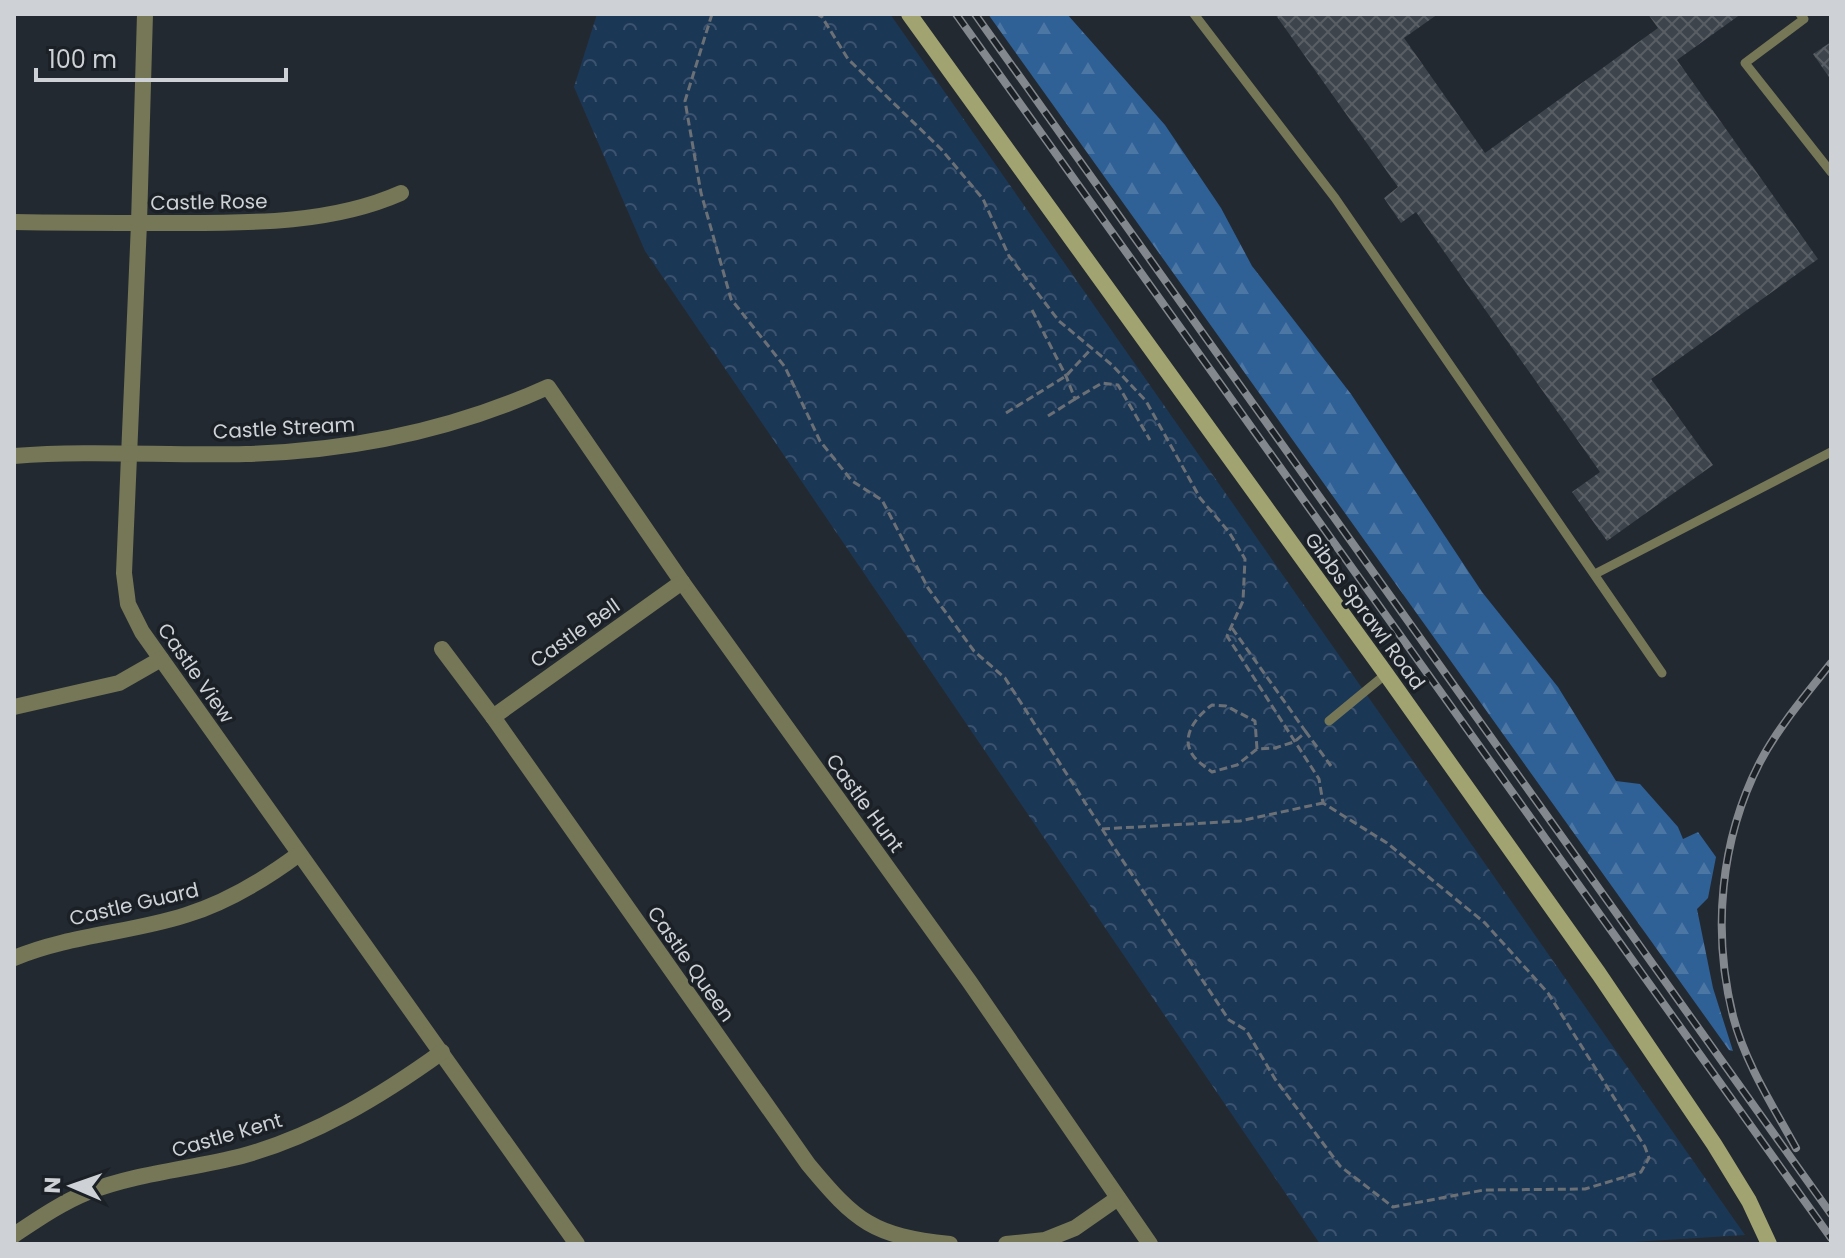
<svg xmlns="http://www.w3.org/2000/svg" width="1845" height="1258" font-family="Poppins,sans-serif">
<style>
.forest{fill:url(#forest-firs)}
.park{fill:url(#park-crowns)}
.building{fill:url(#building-cross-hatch)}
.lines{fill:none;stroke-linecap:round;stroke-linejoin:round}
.path{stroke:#6b7076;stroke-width:3;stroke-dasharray:8 4;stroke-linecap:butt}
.lane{stroke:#757757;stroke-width:9}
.street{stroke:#757757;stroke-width:16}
.secondary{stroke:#a1a370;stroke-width:16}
.rail-casing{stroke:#83888e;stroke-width:8}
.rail{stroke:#1a2026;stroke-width:5;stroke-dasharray:15;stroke-linecap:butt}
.labels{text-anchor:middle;stroke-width:7;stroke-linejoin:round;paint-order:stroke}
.street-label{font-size:20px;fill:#ced2d7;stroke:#1a2026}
</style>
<defs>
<pattern id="forest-firs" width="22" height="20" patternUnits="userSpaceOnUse" patternTransform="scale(2)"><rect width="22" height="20" fill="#2f6096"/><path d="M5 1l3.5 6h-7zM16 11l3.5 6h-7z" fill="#4c76a4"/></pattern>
<pattern id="park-crowns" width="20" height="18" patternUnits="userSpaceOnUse" patternTransform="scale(2)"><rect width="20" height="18" fill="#1b3756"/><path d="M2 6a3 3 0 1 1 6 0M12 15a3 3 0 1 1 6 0" fill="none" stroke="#3b536e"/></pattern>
<pattern id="building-cross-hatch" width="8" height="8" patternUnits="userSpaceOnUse" patternTransform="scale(2)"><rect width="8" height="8" fill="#3d444b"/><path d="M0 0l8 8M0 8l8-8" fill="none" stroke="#585e64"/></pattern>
</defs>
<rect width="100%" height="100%" fill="#232930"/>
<polygon class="forest" points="988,14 1067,14 1165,125 1221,208 1252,266 1351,394 1482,592 1558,687 1616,781 1640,784 1678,827 1683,839 1698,832 1716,857 1708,898 1697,909 1713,988 1733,1051 1729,1050"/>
<polygon class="park" points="597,14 890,14 1745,1235 1601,1244 1320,1244 645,251 574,87"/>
<g class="building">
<polygon points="1275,14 1438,14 1404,38 1485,153 1658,28 1648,14 1741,14 1677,60 1818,259 1651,379 1713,465 1607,541 1572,492 1600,472 1416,212 1401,223 1384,198 1398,187"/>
<polygon points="1831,42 1831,80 1813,54"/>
</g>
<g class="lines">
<g class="path">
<polyline points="712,14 685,101 701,193 731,299 785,367 820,441 852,481 882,500 928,588 974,651 1005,678 1113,846 1229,1020 1246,1030 1275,1079 1340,1166 1393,1207 1484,1190 1585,1189 1641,1172 1649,1158 1645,1147 1548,993 1485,923 1387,843 1323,803 1319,779 1227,636 1243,601 1245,559 1229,532 1200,498 1146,401 1112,365 1059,321 1009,256 983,199 941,149 848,59 822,17 817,14"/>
<polyline points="1032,310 1066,376 1075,399 1102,383 1118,385 1150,440"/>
<polyline points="1006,413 1066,376 1091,349"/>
<polyline points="1048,416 1075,399"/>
<polyline points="1232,628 1306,732"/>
<path d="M 1257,749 L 1255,721 L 1226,706 L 1212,705 C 1198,715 1180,735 1192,754 C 1196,761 1206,767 1212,772 L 1237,765 L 1257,749 L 1275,748 L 1294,742 L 1306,732 L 1331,766"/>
<polyline points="1102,829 1240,821 1323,803"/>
</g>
<g class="lane">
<polyline points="1194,14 1335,198 1662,673"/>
<polyline points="1800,14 1804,19 1745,63 1831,172"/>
<polyline points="1595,574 1831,452"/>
<polyline points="1329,721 1386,674"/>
</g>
<g class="street">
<polyline points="145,14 139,223 124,573 128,604 142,632 577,1244"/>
<path d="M 14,222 C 65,223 116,223 167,223 C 244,223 329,225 401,193"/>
<path d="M 14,456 C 92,450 168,456 246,454 C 350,451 453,430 548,387 L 682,582 L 969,981 L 1150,1244"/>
<path d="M 442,649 L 493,717 L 808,1164 C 856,1222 873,1236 950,1244"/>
<polyline points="14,707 119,683 161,659"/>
<polyline points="493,717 682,582"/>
<path d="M 14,958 C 69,935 130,933 186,915 C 228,902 264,880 299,854"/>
<path d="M 14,1235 C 38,1219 61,1203 88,1192 C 137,1173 191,1169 242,1156 C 315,1136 381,1096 442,1052"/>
<polyline points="1006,1244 1045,1240 1075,1228 1118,1198"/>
</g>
<polyline class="secondary" points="909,14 1386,674 1599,974 1714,1144 1749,1201 1769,1244"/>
<defs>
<g id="rail">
<polyline points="956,14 1831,1238"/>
<polyline points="975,14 1831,1214"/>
<path d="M 1796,1148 C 1773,1106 1745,1063 1733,1016 C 1712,932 1720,840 1760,762 C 1779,726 1806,695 1831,663"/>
</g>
</defs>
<use href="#rail" class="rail-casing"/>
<use href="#rail" class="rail"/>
</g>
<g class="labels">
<g class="street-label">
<text transform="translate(209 202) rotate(-1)" y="7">Castle Rose</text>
<text transform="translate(284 428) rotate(-3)" y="7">Castle Stream</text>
<text transform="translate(1365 611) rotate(54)" y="7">Gibbs Sprawl Road</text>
<text transform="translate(575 633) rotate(-35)" y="7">Castle Bell</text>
<text transform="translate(196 673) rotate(55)" y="7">Castle View</text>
<text transform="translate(865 803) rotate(54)" y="7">Castle Hunt</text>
<text transform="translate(134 904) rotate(-13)" y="7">Castle Guard</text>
<text transform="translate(691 964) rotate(55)" y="7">Castle Queen</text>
<text transform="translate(227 1135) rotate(-16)" y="7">Castle Kent</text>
</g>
</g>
<rect width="1845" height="1258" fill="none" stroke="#ced2d7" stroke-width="32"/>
<g transform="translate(72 1186) rotate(272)" stroke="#1a2026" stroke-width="6" paint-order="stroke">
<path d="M0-6L14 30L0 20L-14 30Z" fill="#ced2d7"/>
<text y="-12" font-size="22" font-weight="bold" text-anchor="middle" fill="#ced2d7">N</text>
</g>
<path d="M36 68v12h250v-12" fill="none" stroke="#ced2d7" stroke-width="4"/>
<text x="48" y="68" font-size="24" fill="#ced2d7" stroke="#1a2026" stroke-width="6" paint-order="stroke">100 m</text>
</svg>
